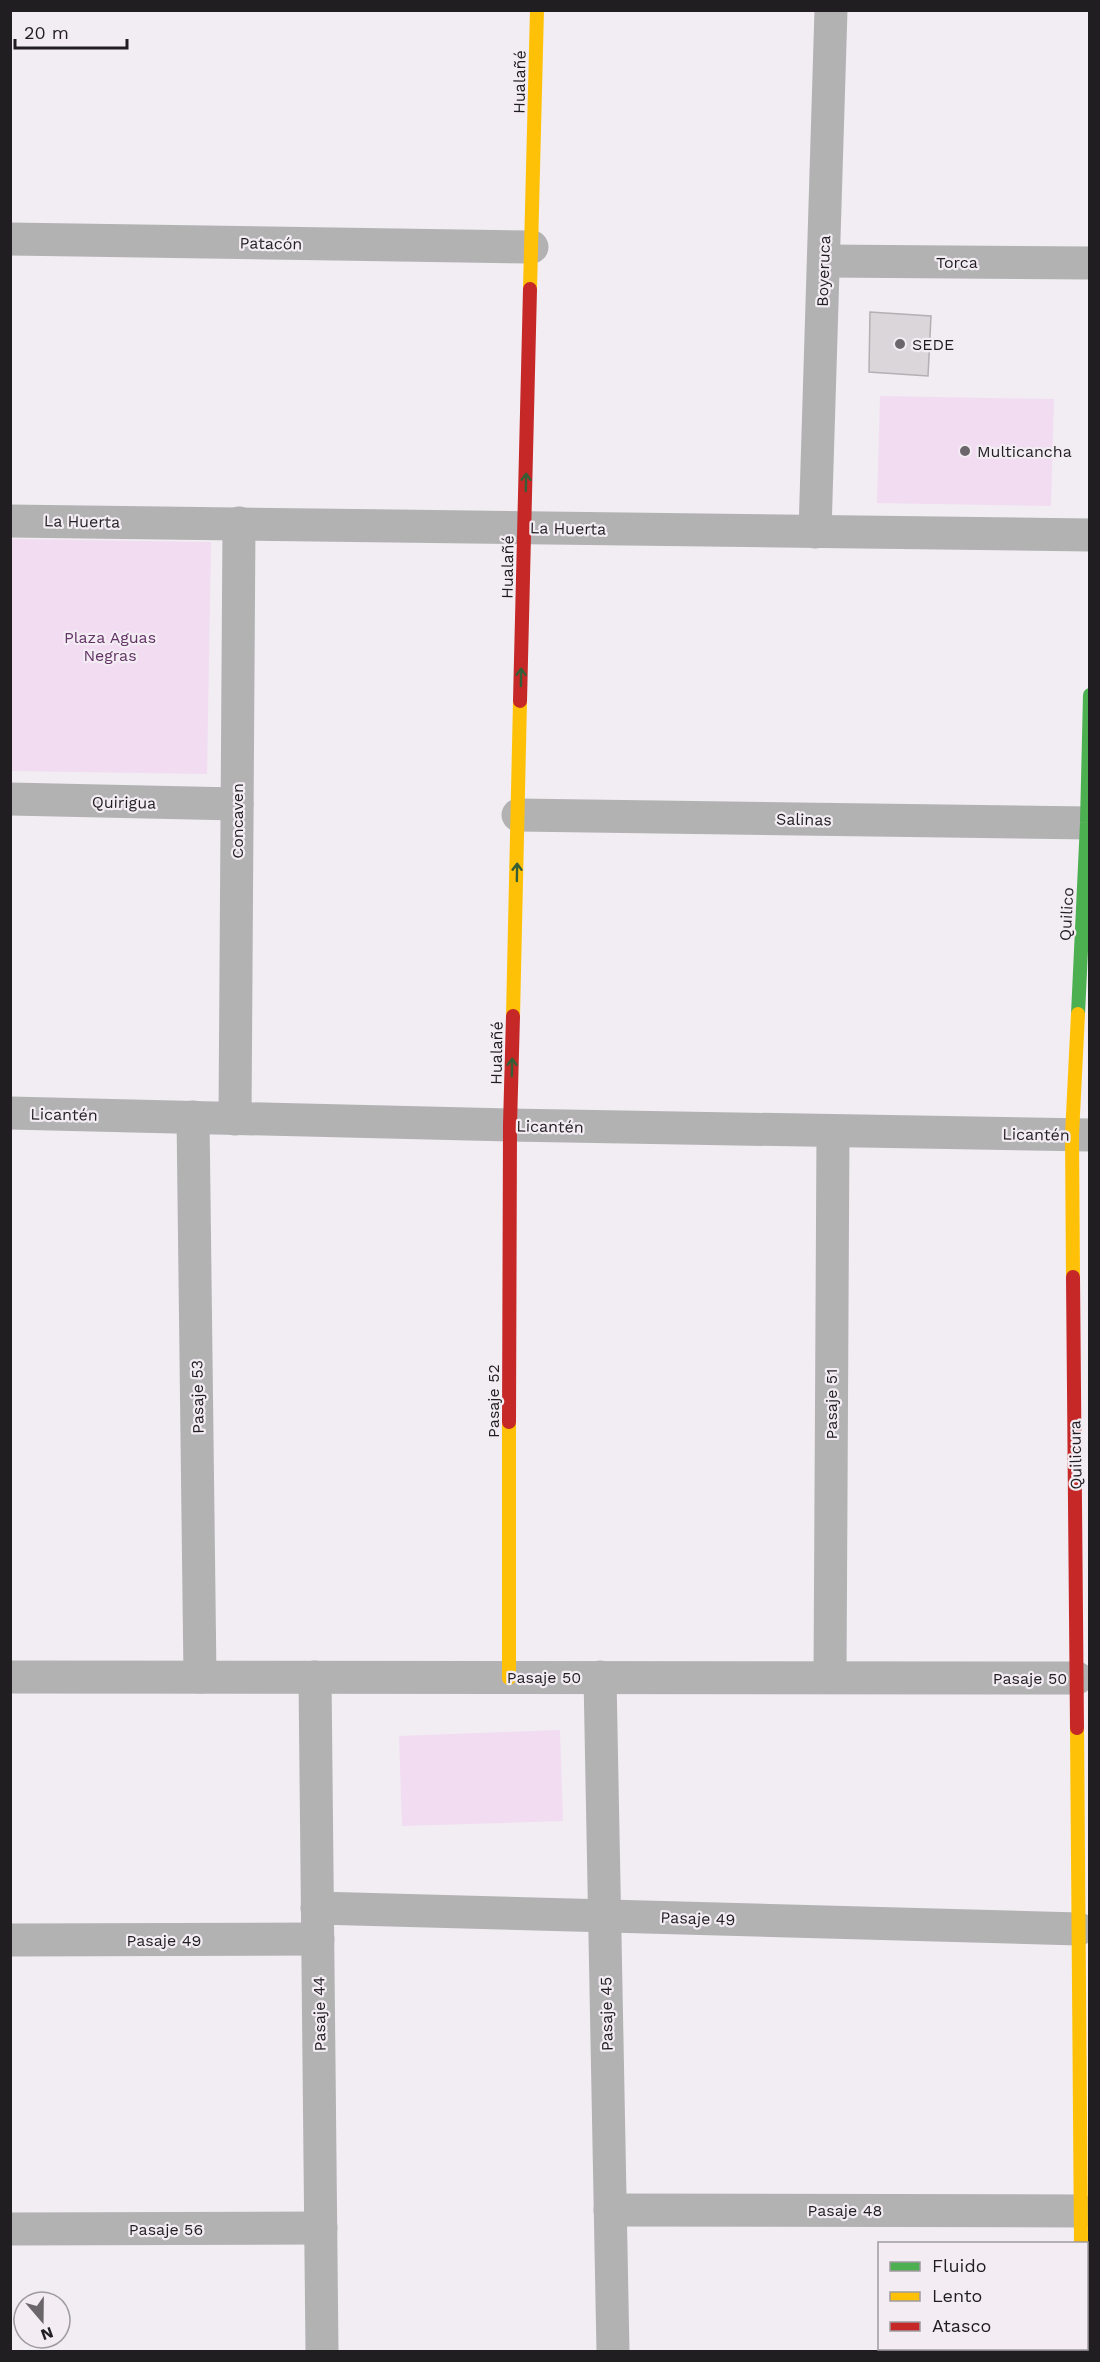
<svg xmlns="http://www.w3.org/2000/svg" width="1100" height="2362" font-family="'Work Sans',sans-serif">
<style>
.green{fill:#f1dcf2}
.building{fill:#dad6da;stroke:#b3afb3;stroke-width:1.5}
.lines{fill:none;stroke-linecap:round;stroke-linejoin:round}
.street{stroke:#b2b2b3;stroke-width:33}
.fast{stroke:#4caf50;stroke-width:14}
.slow{stroke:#ffc107;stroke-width:14}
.jam{stroke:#c62828;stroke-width:14}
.oneway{stroke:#345f36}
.poi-dot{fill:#6a666a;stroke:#f3ecf3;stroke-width:2}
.labels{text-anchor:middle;stroke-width:4.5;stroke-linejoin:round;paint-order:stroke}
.street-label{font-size:16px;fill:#201e20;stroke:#f3ecf3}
.poi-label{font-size:16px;fill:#201e20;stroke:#f3ecf3;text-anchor:start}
.park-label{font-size:16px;fill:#623465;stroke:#f3ecf3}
</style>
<rect width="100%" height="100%" fill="#f2edf2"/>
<g class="green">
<polygon points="880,396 1054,399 1051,506 877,503"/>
<polygon points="11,539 211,542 207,774 11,771"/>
<polygon points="560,1730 563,1821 402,1826 399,1736"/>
</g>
<polygon class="building" points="870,312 931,316 928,376 869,372"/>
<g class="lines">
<g class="street">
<polyline points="10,239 532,247"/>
<polyline points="824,261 1090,263"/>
<polyline points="10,521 1090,535"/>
<polyline points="815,532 831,10"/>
<polyline points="10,799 237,804"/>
<polyline points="518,815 1090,823"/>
<polyline points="10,1113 510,1125 1090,1135"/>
<polyline points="193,1117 200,1677"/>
<polyline points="235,1119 239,523"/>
<polyline points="10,1677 1077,1678"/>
<polyline points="315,1677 322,2352"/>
<polyline points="600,1677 613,2352"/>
<polyline points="830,1677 833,1131"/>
<polyline points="317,1908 1079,1929"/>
<polyline points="10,1940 318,1939"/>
<polyline points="610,2210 1081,2211"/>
<polyline points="10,2229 321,2228"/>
<polyline points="1082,2348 1082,2352"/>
</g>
<polyline class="fast" points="1078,1014 1087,823 1090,695"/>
<g class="slow">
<polyline points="530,289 537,10"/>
<polyline points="513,1016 520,701"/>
<polyline points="1073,1277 1072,1135 1078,1014"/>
<polyline points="509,1678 509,1422"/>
<polyline points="1077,1728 1081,2244"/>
</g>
<g class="jam">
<polyline points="520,701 530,289"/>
<polyline points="1073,1277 1077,1728"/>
<polyline points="509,1422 510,1125 513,1016"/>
</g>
</g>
<defs><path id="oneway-shaft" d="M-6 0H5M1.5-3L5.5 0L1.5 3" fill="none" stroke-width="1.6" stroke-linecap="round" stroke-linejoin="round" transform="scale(1.5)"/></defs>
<g class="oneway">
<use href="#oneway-shaft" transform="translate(526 482) rotate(-89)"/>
<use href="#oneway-shaft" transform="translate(521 677) rotate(-89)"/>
<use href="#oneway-shaft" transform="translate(517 872) rotate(-89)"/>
<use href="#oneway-shaft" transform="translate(512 1067) rotate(-89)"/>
</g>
<g class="poi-dot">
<circle cx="900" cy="344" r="6"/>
<circle cx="965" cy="451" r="6"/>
</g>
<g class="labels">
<g class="street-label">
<text transform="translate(519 82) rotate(-89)" y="6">Hualañé</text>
<text transform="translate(271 243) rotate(1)" y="6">Patacón</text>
<text x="957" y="268">Torca</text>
<text transform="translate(823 271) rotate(-88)" y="6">Boyeruca</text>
<text transform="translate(82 521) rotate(1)" y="6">La Huerta</text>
<text transform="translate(568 528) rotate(1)" y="6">La Huerta</text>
<text transform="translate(507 567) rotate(-89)" y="6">Hualañé</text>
<text transform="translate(124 802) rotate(1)" y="6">Quirigua</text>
<text transform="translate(804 819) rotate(1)" y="6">Salinas</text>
<text transform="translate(237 821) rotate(-90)" y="6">Concaven</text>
<text transform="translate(1066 914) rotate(-87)" y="6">Quilico</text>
<text transform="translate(496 1053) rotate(-89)" y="6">Hualañé</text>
<text transform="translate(64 1114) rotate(1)" y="6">Licantén</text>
<text transform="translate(550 1126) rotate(1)" y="6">Licantén</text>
<text transform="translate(1036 1134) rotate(1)" y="6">Licantén</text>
<text transform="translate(197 1397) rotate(-91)" y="6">Pasaje 53</text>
<text transform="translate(493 1401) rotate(-90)" y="6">Pasaje 52</text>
<text transform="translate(831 1404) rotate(-90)" y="6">Pasaje 51</text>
<text transform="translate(1075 1455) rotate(-91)" y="6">Quilicura</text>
<text x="544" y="1683">Pasaje 50</text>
<text x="1030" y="1684">Pasaje 50</text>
<text transform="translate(698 1918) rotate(2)" y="6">Pasaje 49</text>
<text x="164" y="1946">Pasaje 49</text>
<text transform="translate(319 2014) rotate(-91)" y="6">Pasaje 44</text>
<text transform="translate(606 2014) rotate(-91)" y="6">Pasaje 45</text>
<text x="845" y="2216">Pasaje 48</text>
<text x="166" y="2235">Pasaje 56</text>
</g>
<g class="poi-label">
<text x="912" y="350">SEDE</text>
<text x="977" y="457">Multicancha</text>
</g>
<g class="park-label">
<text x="110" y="643">Plaza Aguas<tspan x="110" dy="18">Negras</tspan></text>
</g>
</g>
<rect width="1100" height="2362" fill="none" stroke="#201e20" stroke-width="24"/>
<rect x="878" y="2242" width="210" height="108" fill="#f3ecf3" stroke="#9f9a9f" stroke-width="1.5"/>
<rect x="890" y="2262" width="30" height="9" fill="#4caf50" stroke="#9f9a9f" stroke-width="1.5"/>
<text x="932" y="2272" font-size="18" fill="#201e20">Fluido</text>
<rect x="890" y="2292" width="30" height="9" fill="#ffc107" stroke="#9f9a9f" stroke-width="1.5"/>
<text x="932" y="2302" font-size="18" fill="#201e20">Lento</text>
<rect x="890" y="2322" width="30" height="9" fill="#c62828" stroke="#9f9a9f" stroke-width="1.5"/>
<text x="932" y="2332" font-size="18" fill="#201e20">Atasco</text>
<g transform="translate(42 2320) rotate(160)"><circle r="28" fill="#f3ecf3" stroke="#9f9a9f" stroke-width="1.5"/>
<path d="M0-4.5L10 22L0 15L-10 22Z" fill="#6a666a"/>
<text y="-9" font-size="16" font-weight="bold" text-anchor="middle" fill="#201e20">N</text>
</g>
<path d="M15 39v9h112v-9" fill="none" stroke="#201e20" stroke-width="3"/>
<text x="24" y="39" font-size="18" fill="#201e20" stroke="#f3ecf3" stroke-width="4.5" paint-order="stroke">20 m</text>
</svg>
